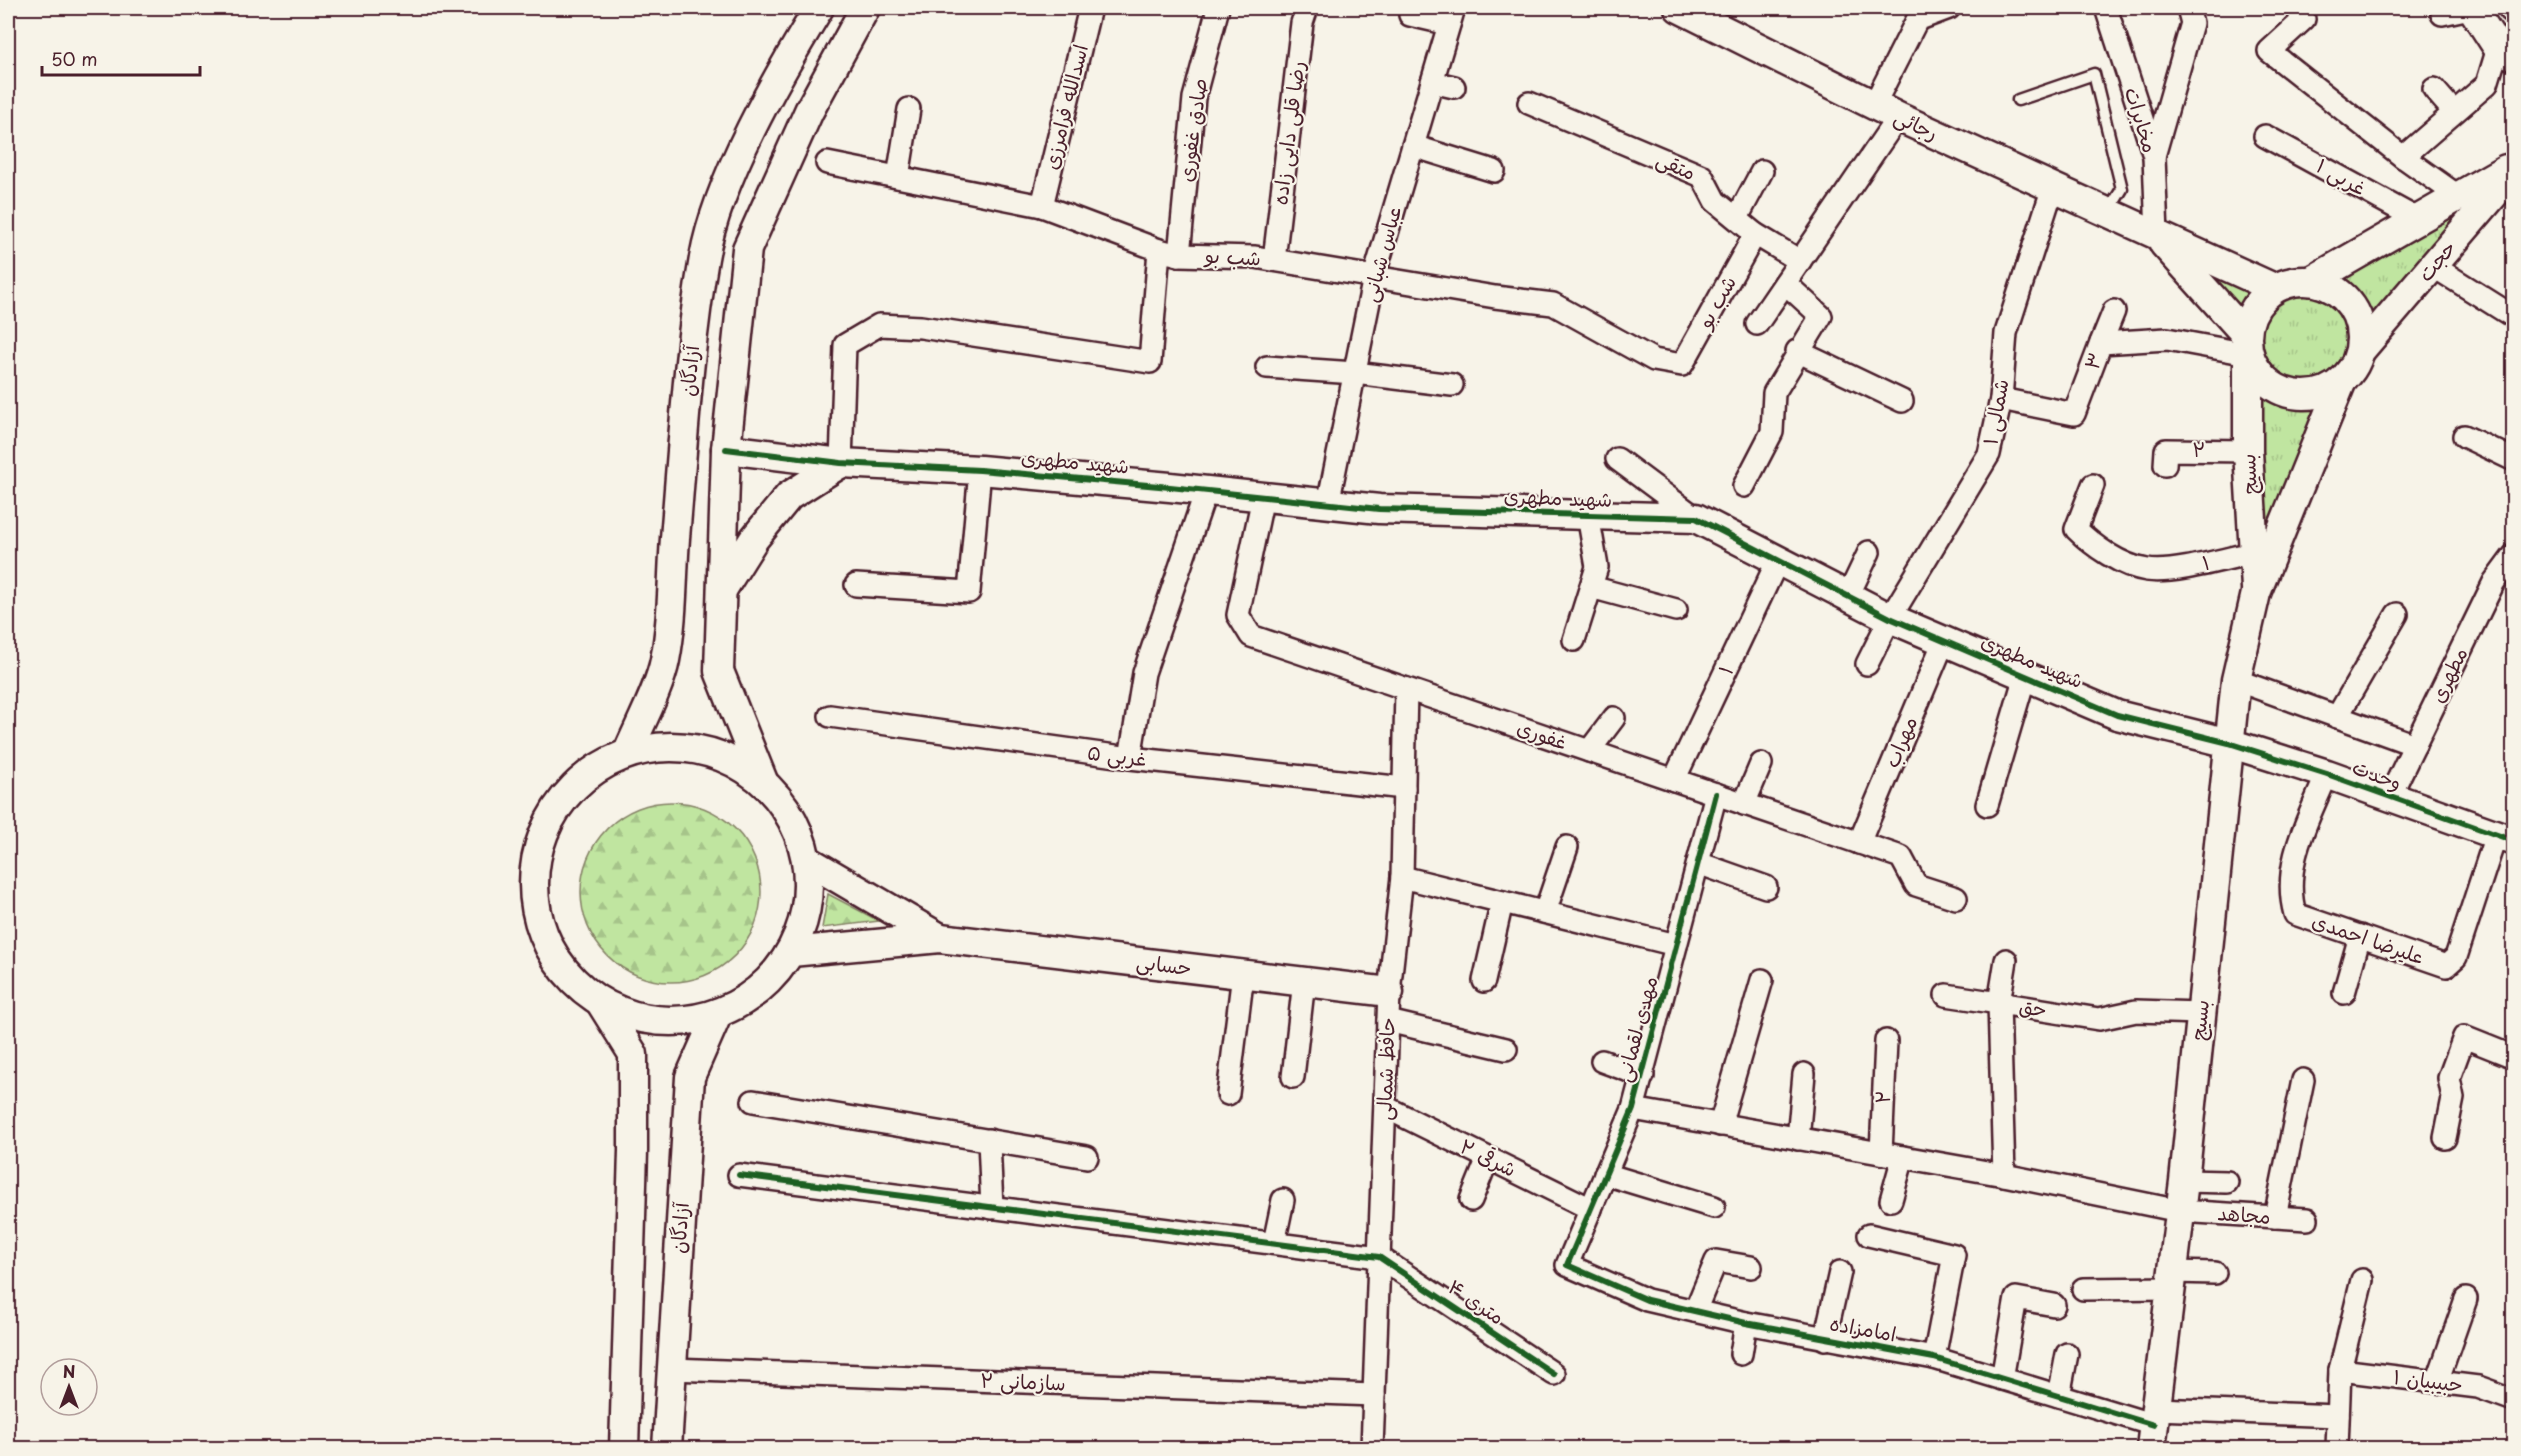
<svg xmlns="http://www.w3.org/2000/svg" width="2521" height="1456" font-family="'Playpen Sans','Playpen Sans Arabic',sans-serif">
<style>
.grass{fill:url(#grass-tufts);stroke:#858266;stroke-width:1.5}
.forest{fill:url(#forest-firs);stroke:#858266;stroke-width:1.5}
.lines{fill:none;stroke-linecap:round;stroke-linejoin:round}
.lane-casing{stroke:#4a1f2b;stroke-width:15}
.street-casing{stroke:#4a1f2b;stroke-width:26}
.secondary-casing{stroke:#4a1f2b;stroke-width:33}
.lane{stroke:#f7f3e8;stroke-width:10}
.street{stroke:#f7f3e8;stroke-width:21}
.secondary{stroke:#f7f3e8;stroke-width:28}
.cycleway-casing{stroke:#f7f3e8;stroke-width:10}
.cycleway{stroke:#1b5e20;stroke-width:6}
.labels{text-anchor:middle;stroke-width:4.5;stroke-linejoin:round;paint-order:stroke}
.street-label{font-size:20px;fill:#4a1f2b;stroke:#f7f3e8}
</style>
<defs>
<pattern id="grass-tufts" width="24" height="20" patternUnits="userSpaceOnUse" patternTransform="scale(1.5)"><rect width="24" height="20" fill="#c0e5a0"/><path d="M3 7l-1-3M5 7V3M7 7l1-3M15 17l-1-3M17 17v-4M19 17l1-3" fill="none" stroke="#a6c48a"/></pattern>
<pattern id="forest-firs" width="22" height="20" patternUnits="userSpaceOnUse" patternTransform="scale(1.5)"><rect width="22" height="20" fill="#c0e5a0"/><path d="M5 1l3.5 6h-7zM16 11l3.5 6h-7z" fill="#a6c48a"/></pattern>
</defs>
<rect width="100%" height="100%" fill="#f7f3e8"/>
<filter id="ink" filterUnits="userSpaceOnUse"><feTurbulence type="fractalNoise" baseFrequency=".0167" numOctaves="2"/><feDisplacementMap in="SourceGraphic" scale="12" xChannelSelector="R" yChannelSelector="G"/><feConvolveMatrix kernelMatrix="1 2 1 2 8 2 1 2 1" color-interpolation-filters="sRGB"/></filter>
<g filter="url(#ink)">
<g class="grass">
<path d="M 2500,178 L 2367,334 C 2362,305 2353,292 2327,279 Z"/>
<path d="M 2169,244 L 2269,290 C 2255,300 2248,311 2244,328 Z"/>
<circle cx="2305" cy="338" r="50"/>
<path d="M 2254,377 C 2277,399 2297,405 2329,399 L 2260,566 Z"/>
</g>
<g class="forest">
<circle cx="671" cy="892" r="90"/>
<polygon points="828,894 879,921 822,928"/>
</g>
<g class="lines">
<defs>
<polyline id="lane" points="2018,100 2094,74 2122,189 2108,212"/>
<g id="street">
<polyline points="2106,8 2154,156 2157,235"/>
<polyline points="2296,8 2304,19 2269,51 2403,157 2458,196"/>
<polyline points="2442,14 2470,8"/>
<polyline points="1410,15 1449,24"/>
<polyline points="1432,82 1454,87"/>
<polyline points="2434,89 2454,112"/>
<polyline points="1529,103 1702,176 1715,201 1755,234 1800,261"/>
<polyline points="1874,105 1917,20 1949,8"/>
<polyline points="2265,136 2417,219"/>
<polyline points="1413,146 1494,171"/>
<polyline points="2154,156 2192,23 2188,8"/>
<polyline points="2403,157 2487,84 2498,48"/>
<polyline points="827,163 1042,206 1159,250"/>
<polyline points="898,177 909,109"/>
<polyline points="1042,206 1090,8"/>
<polyline points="1737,218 1762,171"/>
<polyline points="1179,255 1194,98 1218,8"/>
<polyline points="1274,260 1302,23 1307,8"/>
<polyline points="2433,266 2514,317"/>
<polyline points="1757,324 1898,117"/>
<polyline points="2101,343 2114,311"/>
<polyline points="1797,351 1902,401"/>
<polyline points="1267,367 1355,373 1452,385"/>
<polyline points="2001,399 2074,414 2101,343 2167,339 2248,354"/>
<polyline points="2464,436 2514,460"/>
<polyline points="1617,459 1696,518"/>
<polyline points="841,463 845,345 879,325 921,327 1150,362 1159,250 1179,255 1255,257 1495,297 1553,304 1654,360 1682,365 1755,234"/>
<polyline points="2165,465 2166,450 2248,451"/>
<path d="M 2093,485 L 2076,529 C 2093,546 2121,566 2147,570 C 2174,574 2224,559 2252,553"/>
<polyline points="1744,486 1772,432 1774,393 1821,316 1785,283"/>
<polyline points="1263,497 1238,615 1251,636 1901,857 1916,885 1956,898"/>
<polyline points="1328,504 1374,277 1454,8"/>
<polyline points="856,585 969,592 980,470"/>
<polyline points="1591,587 1676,610"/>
<polyline points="1848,596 1869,552"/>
<polyline points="1574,640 1597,567 1588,515"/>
<polyline points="1867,664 1890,618 1989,454 2001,399 2006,333 2053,187"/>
<polyline points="2236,680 2415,745"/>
<polyline points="830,716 1130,758 1404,788"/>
<polyline points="2337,717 2397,614"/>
<polyline points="1589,751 1614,718"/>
<polyline points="1130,758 1144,673 1206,491"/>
<path d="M 2327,774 C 2309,819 2281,865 2295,914 L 2446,966 L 2456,957 L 2496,835"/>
<polyline points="1674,780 1778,560"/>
<polyline points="1716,794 1633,1109 1567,1265 1647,1300 1746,1323 1934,1358 2154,1425"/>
<polyline points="2389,798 2494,582 2514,555"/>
<polyline points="1744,804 1761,764"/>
<polyline points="1987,805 2025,676"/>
<polyline points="1859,843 1944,641"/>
<polyline points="1698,863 1766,887"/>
<polyline points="1402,877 1676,945"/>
<polyline points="1545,912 1567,847"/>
<polyline points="1484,981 1502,902"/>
<polyline points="2344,993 2360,936"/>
<polyline points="1946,995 1999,1003 2006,960"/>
<polyline points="1388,1021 1506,1049"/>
<polyline points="1602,1061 1643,1076"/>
<polyline points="1293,1077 1304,981"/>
<polyline points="1228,1094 1243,974"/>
<polyline points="753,1101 1087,1157"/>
<polyline points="1385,1107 1591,1209"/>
<polyline points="1633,1109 2004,1175 2180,1211 2307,1219"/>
<polyline points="1720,1125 1762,980"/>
<polyline points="2445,1138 2453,1098 2449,1078 2464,1037 2514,1057"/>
<polyline points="1798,1139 1804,1074"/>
<polyline points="989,1140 992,1208"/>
<polyline points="1881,1153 1886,1041"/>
<polyline points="1605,1174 1714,1207"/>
<polyline points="739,1175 1379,1257 1554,1374"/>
<polyline points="2004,1175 1999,1003 2099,1019 2136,1011 2201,1013"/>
<polyline points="2184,1181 2227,1182"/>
<polyline points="1471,1200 1488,1158"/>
<polyline points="1891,1200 1903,1157"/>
<polyline points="2275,1217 2303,1080"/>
<polyline points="1869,1235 1954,1255 1934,1358"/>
<polyline points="1274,1243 1283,1200"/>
<polyline points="2173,1272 2215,1273"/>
<polyline points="2083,1289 2171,1288"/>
<polyline points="1695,1311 1716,1261 1751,1267"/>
<polyline points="1825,1339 1840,1272"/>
<polyline points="1741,1354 1746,1323"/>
<polyline points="672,1369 1374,1395"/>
<polyline points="2340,1370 2478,1387 2514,1400"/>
<polyline points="2002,1379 2016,1298 2054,1305"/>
<polyline points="2437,1382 2466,1299"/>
<polyline points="2059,1396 2067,1354"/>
<polyline points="2156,1409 2338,1416"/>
<polyline points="1372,1448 1389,992 1402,877 1406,689"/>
<polyline points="2337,1448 2340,1370 2362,1280"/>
</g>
<g id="secondary">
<polyline points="1679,8 1898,117 2274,288"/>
<polyline points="2472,8 2498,48 2514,56"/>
<polyline points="2513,8 2514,8"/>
<polyline points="2164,244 2246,335"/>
<circle cx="2304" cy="338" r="57"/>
<polyline points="2311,281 2506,169"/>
<polyline points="2361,350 2514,171"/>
<polyline points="2248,354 2248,451 2256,588"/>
<polyline points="726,449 841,463 980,470 1170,487 1379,509 1696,518 1890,618 2117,715 2229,743 2327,774 2514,841"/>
<polyline points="722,590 754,539 789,496 841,463"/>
<circle cx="671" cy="884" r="137"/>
<path d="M 628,752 C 639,726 660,687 665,660 C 673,619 672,579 675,538 C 683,445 688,350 704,258 C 718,179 777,77 819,8"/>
<polyline points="763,781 719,671 726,449 747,249 809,111 865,8"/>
<polyline points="807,860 940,938"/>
<polyline points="791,952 940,938 1389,992"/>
<polyline points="601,1003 633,1054 633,1151 624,1448"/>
<polyline points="667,1448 690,1077 718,1013"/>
<polyline points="2151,1448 2184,1181 2236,680 2256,593 2341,383"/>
</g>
</defs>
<use href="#lane" class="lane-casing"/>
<use href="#street" class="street-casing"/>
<use href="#secondary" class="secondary-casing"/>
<use href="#lane" class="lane"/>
<use href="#street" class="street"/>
<use href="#secondary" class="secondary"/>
<defs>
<g id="cycleway">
<polyline points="726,449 841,463 980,470 1170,487 1379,509 1696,518 1890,618 2117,715 2229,743 2327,774 2514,841"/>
<polyline points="1716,794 1633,1109 1567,1265 1647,1300 1746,1323 1934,1358 2154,1425"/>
<polyline points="739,1175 1379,1257 1554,1374"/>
</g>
</defs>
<use href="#cycleway" class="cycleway-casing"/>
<use href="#cycleway" class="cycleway"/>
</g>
</g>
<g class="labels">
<g class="street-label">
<text transform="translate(1066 107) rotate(-76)" y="7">اسدالله فرامرزی</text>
<text transform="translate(2141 120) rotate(73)" y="7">مخابرات</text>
<text transform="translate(1916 125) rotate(25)" y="7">رجائی</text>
<text transform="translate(1193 130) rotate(-82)" y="7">صادق غفوری</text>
<text transform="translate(1289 133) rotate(-83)" y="7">رضا قلی دایی زاده</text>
<text transform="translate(1676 166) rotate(24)" y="7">متقی</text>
<text transform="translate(2341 177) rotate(29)" y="7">۱ غربی</text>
<text transform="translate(1382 254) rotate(-75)" y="7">عباس شبانی</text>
<text transform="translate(1233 257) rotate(3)" y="7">شب بو</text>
<text transform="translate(2437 261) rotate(-50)" y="7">حجت</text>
<text transform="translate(1717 302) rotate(-61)" y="7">شب بو</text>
<text transform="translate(2094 361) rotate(-69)" y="7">۳</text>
<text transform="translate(690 371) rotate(-85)" y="7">آزادگان</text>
<text transform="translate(1996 412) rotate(-80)" y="7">۱ شمالی</text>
<text x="2199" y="457">۲</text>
<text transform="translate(1075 462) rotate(5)" y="7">شهید مطهری</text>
<text transform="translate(2249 474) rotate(-92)" y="7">بسیج</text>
<text transform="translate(1558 498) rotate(2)" y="7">شهید مطهری</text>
<text transform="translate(2206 563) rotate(-12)" y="7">۱</text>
<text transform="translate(2032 661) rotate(23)" y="7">شهید مطهری</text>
<text transform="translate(1726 670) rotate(-65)" y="7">۱</text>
<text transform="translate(2449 675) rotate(-64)" y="7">مطهری</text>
<text transform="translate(1542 735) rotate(19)" y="7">غفوری</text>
<text transform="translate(1901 742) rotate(-67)" y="7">مهراب</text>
<text transform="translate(1117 756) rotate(7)" y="7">۵ غربی</text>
<text transform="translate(2377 775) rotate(21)" y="7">وحدت</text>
<text transform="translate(2368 939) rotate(19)" y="7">علیرضا احمدی</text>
<text transform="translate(1164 965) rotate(7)" y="7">حسابی</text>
<text transform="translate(2033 1008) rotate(9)" y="7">حق</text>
<text transform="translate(2200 1020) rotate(-84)" y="7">بسیج</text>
<text transform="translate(1637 1029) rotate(-75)" y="7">مهدی لقمانی</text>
<text transform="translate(1386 1069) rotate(-88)" y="7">حافظ شمالی</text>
<text transform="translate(1883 1097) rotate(-88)" y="7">۲</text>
<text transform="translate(1488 1158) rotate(26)" y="7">۲ شرقی</text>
<text transform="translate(2244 1215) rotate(4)" y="7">مجاهد</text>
<text transform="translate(680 1228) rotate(-86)" y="7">آزادگان</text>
<text transform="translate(1476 1302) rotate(34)" y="7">۴ متری</text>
<text transform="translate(1863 1329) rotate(10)" y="7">امامزاده</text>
<text transform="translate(2428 1381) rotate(7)" y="7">حبیبیان ۱</text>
<text transform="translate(1023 1382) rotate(2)" y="7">سازمانی ۲</text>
</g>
</g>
<rect width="2521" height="1456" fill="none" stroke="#f7f3e8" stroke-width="30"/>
<rect x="15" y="15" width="2491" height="1426" fill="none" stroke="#4a1f2b" stroke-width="2" filter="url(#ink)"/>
<g transform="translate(69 1387)"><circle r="28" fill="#f7f3e8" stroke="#b29e9c" stroke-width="1.5"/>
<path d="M0-4.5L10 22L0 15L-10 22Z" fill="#4a1f2b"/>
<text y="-9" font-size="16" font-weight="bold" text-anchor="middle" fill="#4a1f2b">N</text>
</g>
<path d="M42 66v9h158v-9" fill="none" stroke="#4a1f2b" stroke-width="3"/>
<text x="51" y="66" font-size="18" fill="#4a1f2b" stroke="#f7f3e8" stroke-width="4.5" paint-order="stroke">50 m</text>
</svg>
